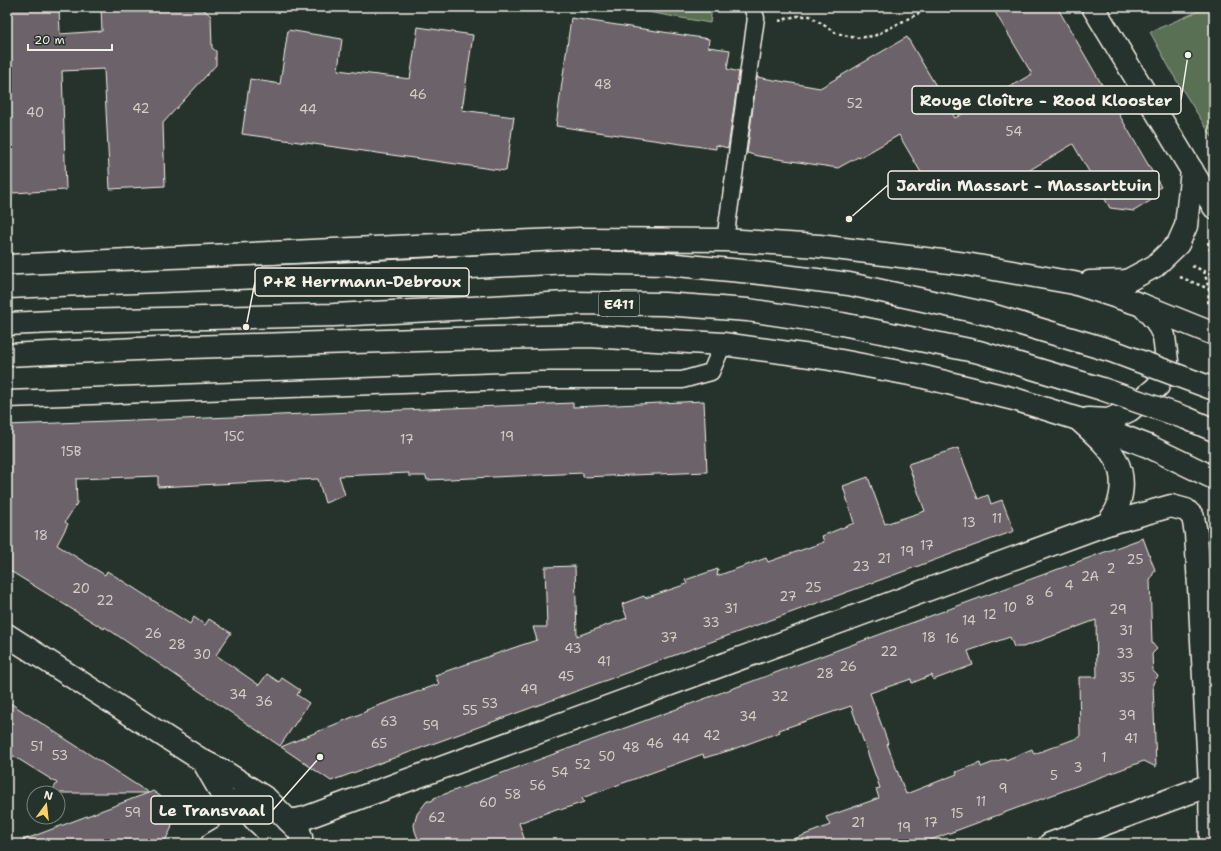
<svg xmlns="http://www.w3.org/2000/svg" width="1221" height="851" font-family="'Shantell Sans',sans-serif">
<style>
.green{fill:#5a7054;stroke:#a7b09e}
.building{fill:#6c636a;stroke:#f4f1e8;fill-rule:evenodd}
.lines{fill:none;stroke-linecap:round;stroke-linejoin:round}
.service-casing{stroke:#f4f1e8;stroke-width:19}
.minor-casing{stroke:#f4f1e8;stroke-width:25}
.secondary-casing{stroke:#f4f1e8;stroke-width:25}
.path{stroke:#f4f1e8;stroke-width:2.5;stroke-dasharray:3 3;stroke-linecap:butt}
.service{stroke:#26332d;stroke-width:16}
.minor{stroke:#26332d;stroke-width:22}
.secondary{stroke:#26332d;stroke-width:22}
.trunk-bridge-casing{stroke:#f4f1e8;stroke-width:25;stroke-linecap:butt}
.trunk-bridge{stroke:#26332d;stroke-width:22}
.labels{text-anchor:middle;stroke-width:3.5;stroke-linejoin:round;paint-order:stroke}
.number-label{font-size:13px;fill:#d2cec8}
.shield{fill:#26332d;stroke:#b6b8b0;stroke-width:1}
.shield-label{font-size:14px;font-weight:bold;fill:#f4f1e8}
.leader{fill:none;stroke:#f4f1e8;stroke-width:1.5}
.callout-dot{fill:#f4f1e8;stroke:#26332d;stroke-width:1.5}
.callout{fill:#26332d;stroke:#f4f1e8;stroke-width:1.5}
.callout-label{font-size:16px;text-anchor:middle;font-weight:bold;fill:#f4f1e8}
</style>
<rect width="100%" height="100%" fill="#26332d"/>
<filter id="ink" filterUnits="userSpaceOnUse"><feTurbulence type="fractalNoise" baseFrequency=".025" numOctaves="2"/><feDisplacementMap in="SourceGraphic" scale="8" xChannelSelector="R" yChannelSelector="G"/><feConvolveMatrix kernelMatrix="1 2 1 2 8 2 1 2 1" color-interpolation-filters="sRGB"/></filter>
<g filter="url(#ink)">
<g class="green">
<polygon points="619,7 712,7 710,23"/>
<polygon points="1208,7 1214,7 1214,140 1175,78 1150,32"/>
</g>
<g class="building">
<polygon points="7,7 59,7 60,34 102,31 101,7 201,7 211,16 212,48 216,51 216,65 163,123 165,186 110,189 104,69 62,71 66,190 12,193 7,129"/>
<polygon points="992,7 1057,7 1161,187 1155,190 1158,196 1134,211 1110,208 1073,144 995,191 984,189 978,177 965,185 926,181 899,135 859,158 858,157 838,168 758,156 747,153 757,77 820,88 907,37 955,118 1032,74"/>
<polygon points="571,18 709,39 708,47 730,50 727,69 739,72 728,148 716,145 716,149 556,126"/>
<polygon points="418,27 473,35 462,110 514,117 506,171 242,134 250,79 280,84 288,30 342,39 338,70 410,79"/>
<polygon points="704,401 707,472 583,477 583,473 427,480 426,476 409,476 409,473 339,476 345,495 325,503 318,479 158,487 158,476 76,479 77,503 65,522 68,524 57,545 105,575 107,571 115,576 190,624 194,617 205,625 209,619 231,633 216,655 259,685 267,674 279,682 282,678 300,690 297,695 309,703 280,746 105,627 104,629 7,569 7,425 134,420 134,421 573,403 573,407"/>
<polygon points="958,448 978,499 988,495 991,504 1002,500 1014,531 331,781 281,747 367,711 366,710 439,684 435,675 516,647 537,640 533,627 547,627 545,567 575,566 577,636 627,618 622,604 644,596 645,598 687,584 685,580 718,569 717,576 766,558 768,562 824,542 822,536 854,523 843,486 868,477 885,524 925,511 908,464"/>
<path d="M 1143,538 L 1155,570 L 1150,580 L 1152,643 L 1157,649 L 1152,654 L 1153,671 L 1158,676 L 1153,683 L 1156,767 L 1144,761 L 920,844 L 786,844 L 786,842 L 830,825 L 826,817 L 879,798 L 876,789 L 880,788 L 851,706 L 779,730 L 780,732 L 731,750 L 704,758 L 703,754 L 582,798 L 584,802 L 560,810 L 559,808 L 519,823 L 526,844 L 420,844 L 415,831 L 414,825 L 417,814 L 427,801 L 432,801 L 434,798 ZM 1096,620 L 1097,677 L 1079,677 L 1080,737 L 1034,754 L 1032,749 L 1006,760 L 1005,758 L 981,767 L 980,763 L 956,772 L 957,774 L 906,794 L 887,744 L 888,743 L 870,693 L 911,679 L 912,683 L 932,675 L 933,680 L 973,665 L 968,651 L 1010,637 L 1014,647 L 1023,647 Z"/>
<polygon points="7,701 149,793 153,791 163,798 173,818 171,829 166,839 159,844 18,844 18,842 148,793 51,793 57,783 7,752"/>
</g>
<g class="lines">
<defs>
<g id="service">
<polyline points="725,240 756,18 752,7"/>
<polyline points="7,399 541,380 682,380 711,372 723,344"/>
</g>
<g id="minor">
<path d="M 1078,419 C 1106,445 1132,463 1118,506 C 1116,512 1111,519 1107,524"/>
<polyline points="7,635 203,761 223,771 267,799 299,831 301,837 301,844"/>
<polyline points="203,761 231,810"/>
<polyline points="289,821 305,818 340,805 1107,524 1171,506 1186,510 1193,517 1196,533 1210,785 1211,844"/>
<polyline points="212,844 234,831"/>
<path d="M 247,844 C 243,840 237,836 234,831 C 220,811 241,791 262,796"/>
<polyline points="1050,844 1210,785"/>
</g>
<g id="secondary">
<polyline points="1093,7 1214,207"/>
<polyline points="7,266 415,246 582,239 725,240 819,246 966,264 1074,283 1142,305 1214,334"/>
<polyline points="1090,282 1127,281 1155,266 1178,244 1186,226 1192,170"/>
<polyline points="7,355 159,348 451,339 589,336 723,344 825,358 920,376 1014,399 1078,419 1148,446 1214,478"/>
<polyline points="1088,419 1109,420 1130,410 1158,386 1167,361 1164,336 1157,322 1142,305"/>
</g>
</defs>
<use href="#service" class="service-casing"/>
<use href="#minor" class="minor-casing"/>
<use href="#secondary" class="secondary-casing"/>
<g class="path">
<polyline points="779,21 796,16 810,16 836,33 856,38 874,36 931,7"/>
<polyline points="1208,242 1214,267"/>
<polyline points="1192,266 1214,275"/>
<polyline points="1204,271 1209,289 1208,305"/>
<polyline points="1180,277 1214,291"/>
</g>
<use href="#service" class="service"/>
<use href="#minor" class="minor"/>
<use href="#secondary" class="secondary"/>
<defs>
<g id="trunk-bridge">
<polyline points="7,287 336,274 569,262 666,264 752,272 849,284 988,314 1112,351 1214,389"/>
<polyline points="7,324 76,321 334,315 568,303 664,304 748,310 842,324 979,352 1102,389 1186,418 1214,430"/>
</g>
</defs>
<use href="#trunk-bridge" class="trunk-bridge-casing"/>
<use href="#trunk-bridge" class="trunk-bridge"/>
</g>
</g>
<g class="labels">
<g class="number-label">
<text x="603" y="89">48</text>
<text x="418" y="99">46</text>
<text x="855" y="108">52</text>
<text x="141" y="113">42</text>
<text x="308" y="114">44</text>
<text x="35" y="117">40</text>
<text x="1014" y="136">54</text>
<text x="234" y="441">15C</text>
<text x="507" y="441">19</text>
<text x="407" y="444">17</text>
<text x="71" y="456">15B</text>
<text x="997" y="523">11</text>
<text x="969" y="527">13</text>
<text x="41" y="540">18</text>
<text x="927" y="550">17</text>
<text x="907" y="556">19</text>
<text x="884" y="563">21</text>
<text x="1135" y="564">25</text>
<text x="861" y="571">23</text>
<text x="1111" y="573">2</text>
<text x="1090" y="581">2A</text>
<text x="1069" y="590">4</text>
<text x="813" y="592">25</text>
<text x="81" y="593">20</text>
<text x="1049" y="597">6</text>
<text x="788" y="601">27</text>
<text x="105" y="605">22</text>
<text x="1030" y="605">8</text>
<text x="1010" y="612">10</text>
<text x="731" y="613">31</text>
<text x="1118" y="614">29</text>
<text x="990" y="619">12</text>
<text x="969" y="625">14</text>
<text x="711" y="627">33</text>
<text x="1126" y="635">31</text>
<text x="153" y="638">26</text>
<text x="669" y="642">37</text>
<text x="929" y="642">18</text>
<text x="952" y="643">16</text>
<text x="177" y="649">28</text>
<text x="573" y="653">43</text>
<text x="889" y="656">22</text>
<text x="1125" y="658">33</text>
<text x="202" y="659">30</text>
<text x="604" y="666">41</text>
<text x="848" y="671">26</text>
<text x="825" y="678">28</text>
<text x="566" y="681">45</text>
<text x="1127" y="682">35</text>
<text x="529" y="694">49</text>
<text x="238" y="699">34</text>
<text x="780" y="701">32</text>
<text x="264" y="706">36</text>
<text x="490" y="708">53</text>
<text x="470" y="715">55</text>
<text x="1127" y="720">39</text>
<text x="748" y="721">34</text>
<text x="389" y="726">63</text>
<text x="431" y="730">59</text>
<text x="712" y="740">42</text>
<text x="681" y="743">44</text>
<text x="1131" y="743">41</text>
<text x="379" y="748">65</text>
<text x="655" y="748">46</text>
<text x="37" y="751">51</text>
<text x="631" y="752">48</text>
<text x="60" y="760">53</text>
<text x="607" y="761">50</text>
<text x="1104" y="762">1</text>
<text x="583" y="769">52</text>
<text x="1078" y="772">3</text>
<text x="560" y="777">54</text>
<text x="1054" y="780">5</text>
<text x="538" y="790">56</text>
<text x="1003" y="793">9</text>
<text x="513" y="799">58</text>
<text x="981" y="806">11</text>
<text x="488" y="807">60</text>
<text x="133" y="817">59</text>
<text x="957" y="818">15</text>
<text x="437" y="822">62</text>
<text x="858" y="827">21</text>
<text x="931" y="827">17</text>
<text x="904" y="832">19</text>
</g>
<rect class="shield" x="599" y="292" width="40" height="24" rx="3"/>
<g class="shield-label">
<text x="619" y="309">E411</text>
</g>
</g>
<path class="leader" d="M1188 55L1181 100M849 219L888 185M246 327L255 282M320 757L273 810"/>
<g class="callout-dot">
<circle cx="1188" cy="55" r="4"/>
<circle cx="849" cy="219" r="4"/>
<circle cx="246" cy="327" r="4"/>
<circle cx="320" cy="757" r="4"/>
</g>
<g class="callout">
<rect x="912" y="86" width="269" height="28" rx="4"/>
<rect x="888" y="171" width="271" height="28" rx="4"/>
<rect x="255" y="268" width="214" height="28" rx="4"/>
<rect x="151" y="796" width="122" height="28" rx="4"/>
</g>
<g class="callout-label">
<text x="1046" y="106">Rouge Cloître - Rood Klooster</text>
<text x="1024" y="191">Jardin Massart - Massarttuin</text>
<text x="362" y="287">P+R Herrmann-Debroux</text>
<text x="212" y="816">Le Transvaal</text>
</g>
<rect width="1221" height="851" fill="none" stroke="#26332d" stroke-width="24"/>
<rect x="12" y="12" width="1197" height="827" fill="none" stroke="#f4f1e8" stroke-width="1.5" filter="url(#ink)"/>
<g transform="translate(46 805) rotate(15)"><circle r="19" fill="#26332d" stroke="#787f78"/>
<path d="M0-3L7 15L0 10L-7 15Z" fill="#ffd166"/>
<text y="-6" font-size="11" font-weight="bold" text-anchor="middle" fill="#f4f1e8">N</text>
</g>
<path d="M28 44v6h84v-6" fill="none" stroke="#f4f1e8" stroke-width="2"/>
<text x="34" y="44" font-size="12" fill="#f4f1e8" stroke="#26332d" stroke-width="3" paint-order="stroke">20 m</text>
</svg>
